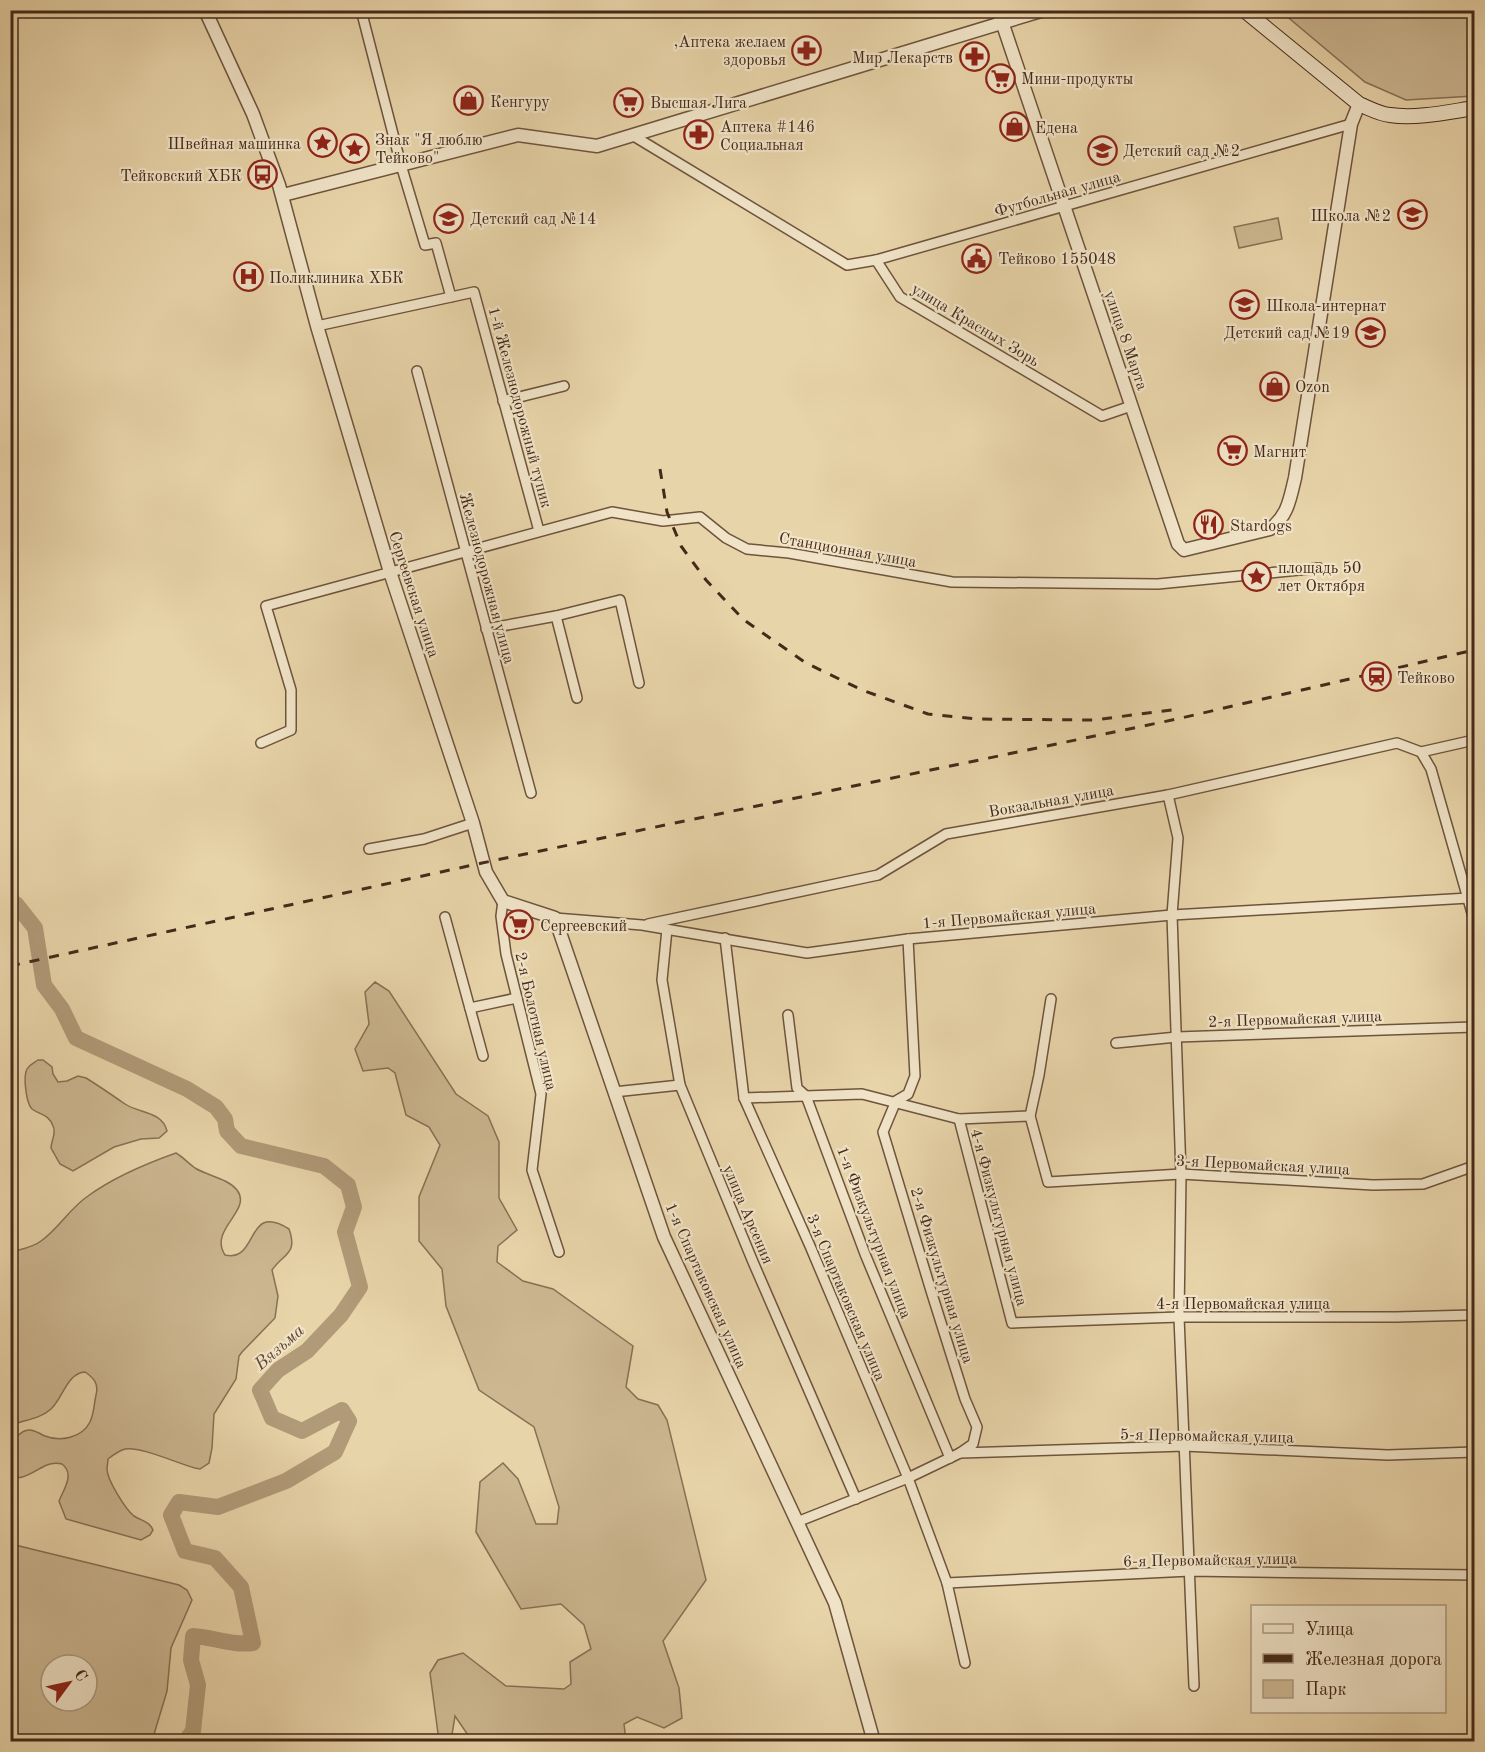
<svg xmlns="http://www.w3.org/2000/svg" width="1485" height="1752" font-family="'Old Standard TT',serif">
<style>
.green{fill:#ccb791;stroke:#887055;stroke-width:1.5;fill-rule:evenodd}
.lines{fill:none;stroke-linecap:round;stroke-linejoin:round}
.river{stroke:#b19a78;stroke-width:16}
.minor-casing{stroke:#6e543d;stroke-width:12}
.tertiary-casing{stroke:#6e543d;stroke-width:15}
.secondary-casing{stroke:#452919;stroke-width:16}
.minor{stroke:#f0e3c7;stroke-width:9}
.tertiary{stroke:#f0e3c7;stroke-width:12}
.secondary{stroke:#f0e3c7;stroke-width:14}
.rail{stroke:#452919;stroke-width:3;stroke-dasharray:10 10;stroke-linecap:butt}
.labels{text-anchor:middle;stroke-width:4.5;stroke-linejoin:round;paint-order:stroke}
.poi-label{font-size:16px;fill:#452919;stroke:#f0e3c7;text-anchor:start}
.street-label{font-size:16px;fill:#452919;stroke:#f0e3c7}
.water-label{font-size:18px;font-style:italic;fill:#604531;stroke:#f0e3c7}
</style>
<rect width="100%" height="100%" fill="#e8d4a9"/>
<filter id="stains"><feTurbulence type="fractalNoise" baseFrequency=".00333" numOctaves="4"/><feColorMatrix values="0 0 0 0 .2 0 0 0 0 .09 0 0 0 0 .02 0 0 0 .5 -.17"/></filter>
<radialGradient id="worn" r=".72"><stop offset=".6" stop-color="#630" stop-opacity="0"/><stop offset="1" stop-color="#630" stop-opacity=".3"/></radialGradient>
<g class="green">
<polygon points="1288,10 1474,11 1474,96 1406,100 1365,82 1284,14"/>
<polygon points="1278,218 1282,239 1239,248 1234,227"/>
<polygon points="375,982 389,991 456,1094 488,1116 499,1142 499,1198 517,1230 498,1246 497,1262 523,1281 553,1289 633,1346 626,1387 638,1399 658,1405 667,1420 706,1580 663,1641 679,1688 682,1718 664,1728 637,1717 624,1724 626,1741 472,1741 455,1716 451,1741 439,1741 430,1673 438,1660 463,1653 506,1686 564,1689 571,1684 570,1662 591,1649 584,1625 561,1604 521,1609 476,1532 480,1482 503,1463 518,1479 536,1524 557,1524 559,1507 534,1427 479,1390 446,1306 442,1269 419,1241 419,1197 440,1145 429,1127 406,1115 395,1073 388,1068 363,1071 355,1049 369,1024 365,992"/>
<path d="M 38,1060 L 43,1060 L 52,1067 L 53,1074 L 58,1082 L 67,1081 L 78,1076 L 86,1078 C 99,1086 112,1095 125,1104 C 138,1113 162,1111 167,1131 L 159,1138 L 141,1139 L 114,1147 L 73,1171 L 60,1164 L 51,1148 C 51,1140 57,1133 53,1126 C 49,1114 40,1115 32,1109 C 26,1103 23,1076 27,1069 C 30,1064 34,1063 38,1060 Z"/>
<path d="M 176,1153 C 183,1157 188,1163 195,1168 C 208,1176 227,1178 237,1190 C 253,1211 208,1229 225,1255 C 259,1263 245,1201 289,1229 C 298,1254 284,1253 272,1270 L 278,1296 L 275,1318 L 242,1352 L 239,1356 L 236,1379 L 214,1414 L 212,1448 L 209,1463 L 200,1469 L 195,1468 C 179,1464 140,1446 125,1449 C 119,1451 113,1455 108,1459 C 108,1462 107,1467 107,1469 C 107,1480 126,1510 134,1516 C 142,1521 149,1521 153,1530 L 150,1535 L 141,1540 L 66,1519 L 59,1501 C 64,1489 75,1474 62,1464 C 57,1463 52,1463 47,1465 C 38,1468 14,1489 10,1469 C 9,1461 10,1452 11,1444 C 15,1438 21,1431 28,1430 C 34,1429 40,1434 45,1436 C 60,1442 82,1438 90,1422 C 94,1414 94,1404 96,1395 C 99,1384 94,1378 85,1372 C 67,1373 63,1398 51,1409 C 40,1419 24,1420 11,1425 L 11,1252 C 21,1249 32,1248 41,1241 C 59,1228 70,1208 88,1196 C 114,1177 145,1164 176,1153 Z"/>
<path d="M 11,1544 L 179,1585 L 187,1590 L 192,1600 L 171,1648 L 167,1691 L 152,1741 L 11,1741 ZM 51,1665 L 87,1665 L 87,1701 L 51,1701 Z"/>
</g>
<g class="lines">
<path class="river" d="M 10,902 L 16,904 L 35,928 L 44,985 L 62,1009 L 76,1038 L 187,1089 L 216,1107 L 225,1119 L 227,1131 L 241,1146 L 324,1166 L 348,1185 L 354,1207 L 345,1232 L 360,1287 L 341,1315 L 307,1351 L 278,1370 L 260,1390 L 272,1418 L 302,1431 L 342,1410 L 349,1421 L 335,1452 L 286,1481 L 218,1507 L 179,1502 L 171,1515 L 185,1551 L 215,1558 L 241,1587 L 253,1643 C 233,1646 213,1637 193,1636 L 191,1660 L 198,1685 L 193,1731 L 185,1742"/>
<defs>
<g id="minor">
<polyline points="361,10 401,165 425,245 436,243 451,297"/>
<polyline points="632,135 847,265 876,260 900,297 1102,416 1131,406"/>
<polyline points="876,260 1351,124"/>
<polyline points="317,326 474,292 539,531"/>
<polyline points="417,371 531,793"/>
<polyline points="503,401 564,386"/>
<polyline points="556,616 577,698"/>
<polyline points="486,629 556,616 620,600 639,683"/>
<polyline points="261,743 291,730 291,690 266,606 612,512 663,521 700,517 726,538 747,549 789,553 952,582 1158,584 1319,568"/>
<polyline points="1421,752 1431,769 1474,920"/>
<polyline points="1168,795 1178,838 1172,915 1181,1174 1179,1317 1194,1686"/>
<polyline points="369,849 424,839 473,823"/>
<polyline points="503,901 501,916 506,954 541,1094 532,1170 559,1252"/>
<polyline points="445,917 483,1056"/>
<polyline points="555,918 642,925 807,953 908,939 1172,915 1469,898"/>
<polyline points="648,924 878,875 946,834 1168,795 1397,743 1421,752 1474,740"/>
<polyline points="667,929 662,980 680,1085 753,1262 856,1499"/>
<polyline points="725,938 744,1098 810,1246 908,1478 947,1583 965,1663"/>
<polyline points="908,939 915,1076 908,1094 896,1101 883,1132 932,1294 965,1399 977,1427 973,1444 960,1453"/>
<polyline points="1051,999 1039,1075 1030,1116 1048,1182 1181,1174 1373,1185 1423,1184 1474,1166"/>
<polyline points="470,1008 517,998"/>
<polyline points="788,1015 797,1088 806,1096 865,1254 950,1458"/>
<polyline points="1116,1043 1177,1037 1474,1027"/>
<polyline points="614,1092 680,1085"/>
<polyline points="744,1098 862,1094 959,1119 1030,1116"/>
<polyline points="959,1119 1012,1323 1179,1317 1396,1317 1474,1315"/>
<polyline points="797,1522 908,1478 960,1453 1184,1446 1388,1455 1474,1452"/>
<polyline points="947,1583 1190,1571 1474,1575"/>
</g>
<g id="tertiary">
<polyline points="205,10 253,114 279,185 317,326 390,572 473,823 486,872 503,901 555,918 664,1237 835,1603 874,1742"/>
<path d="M 998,10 L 1178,544 L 1184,550 L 1270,529 C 1288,516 1290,498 1295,478 L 1351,124 L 1359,104"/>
<polyline points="283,195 518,135 597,146 1044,10"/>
</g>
<path id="secondary" d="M 1244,10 L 1359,104 C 1369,108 1379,114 1390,115 C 1417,119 1448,112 1474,108"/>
</defs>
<use href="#minor" class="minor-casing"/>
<use href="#tertiary" class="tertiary-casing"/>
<use href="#secondary" class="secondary-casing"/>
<use href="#minor" class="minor"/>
<use href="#tertiary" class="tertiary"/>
<use href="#secondary" class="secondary"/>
<g class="rail">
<polyline points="660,469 667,512 681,546 706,580 744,620 806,663 862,690 928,714 977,719 1094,720 1179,709"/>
<polyline points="10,966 482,863 1177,719 1474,650"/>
</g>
</g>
<defs>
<symbol id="pharmacy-ring" viewBox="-11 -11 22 22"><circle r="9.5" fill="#f0e3c7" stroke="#8f2418" stroke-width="1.5"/><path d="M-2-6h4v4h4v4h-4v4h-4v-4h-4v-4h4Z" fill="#8f2418"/></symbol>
<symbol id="supermarket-ring" viewBox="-11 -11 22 22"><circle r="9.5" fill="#f0e3c7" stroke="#8f2418" stroke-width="1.5"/><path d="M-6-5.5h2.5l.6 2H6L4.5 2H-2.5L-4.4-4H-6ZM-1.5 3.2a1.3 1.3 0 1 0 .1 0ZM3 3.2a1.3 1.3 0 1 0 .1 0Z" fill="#8f2418"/></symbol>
<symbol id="shop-ring" viewBox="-11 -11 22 22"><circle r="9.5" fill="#f0e3c7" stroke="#8f2418" stroke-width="1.5"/><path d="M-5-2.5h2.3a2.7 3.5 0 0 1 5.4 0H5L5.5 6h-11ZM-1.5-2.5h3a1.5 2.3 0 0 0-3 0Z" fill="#8f2418"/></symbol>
<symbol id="sight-ring" viewBox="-11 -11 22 22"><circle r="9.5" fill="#f0e3c7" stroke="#8f2418" stroke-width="1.5"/><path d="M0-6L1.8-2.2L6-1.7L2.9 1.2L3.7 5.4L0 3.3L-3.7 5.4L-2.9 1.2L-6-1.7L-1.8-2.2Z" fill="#8f2418"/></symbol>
<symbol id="school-ring" viewBox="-11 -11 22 22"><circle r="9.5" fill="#f0e3c7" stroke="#8f2418" stroke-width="1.5"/><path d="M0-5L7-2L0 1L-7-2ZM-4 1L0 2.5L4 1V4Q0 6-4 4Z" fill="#8f2418"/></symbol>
<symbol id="bus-ring" viewBox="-11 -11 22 22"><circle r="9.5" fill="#f0e3c7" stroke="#8f2418" stroke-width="1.5"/><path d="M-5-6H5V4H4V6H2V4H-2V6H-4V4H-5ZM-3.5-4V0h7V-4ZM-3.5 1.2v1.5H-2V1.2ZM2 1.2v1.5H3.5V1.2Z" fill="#8f2418"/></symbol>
<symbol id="civic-ring" viewBox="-11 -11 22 22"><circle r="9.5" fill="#f0e3c7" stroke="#8f2418" stroke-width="1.5"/><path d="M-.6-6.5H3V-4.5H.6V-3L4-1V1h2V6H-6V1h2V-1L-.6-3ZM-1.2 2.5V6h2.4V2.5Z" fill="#8f2418"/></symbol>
<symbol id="hospital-ring" viewBox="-11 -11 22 22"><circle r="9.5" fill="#f0e3c7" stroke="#8f2418" stroke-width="1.5"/><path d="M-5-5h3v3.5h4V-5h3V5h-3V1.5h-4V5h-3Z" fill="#8f2418"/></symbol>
<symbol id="restaurant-ring" viewBox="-11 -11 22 22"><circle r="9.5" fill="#f0e3c7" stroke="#8f2418" stroke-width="1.5"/><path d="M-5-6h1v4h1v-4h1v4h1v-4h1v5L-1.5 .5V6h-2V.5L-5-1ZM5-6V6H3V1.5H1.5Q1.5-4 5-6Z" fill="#8f2418"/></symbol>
<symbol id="station-ring" viewBox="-11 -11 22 22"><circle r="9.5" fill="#f0e3c7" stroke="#8f2418" stroke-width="1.5"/><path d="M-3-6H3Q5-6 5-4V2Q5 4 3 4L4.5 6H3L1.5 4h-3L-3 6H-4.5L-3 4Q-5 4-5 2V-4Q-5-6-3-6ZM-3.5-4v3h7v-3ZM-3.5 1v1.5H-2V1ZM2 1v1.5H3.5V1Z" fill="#8f2418"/></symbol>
</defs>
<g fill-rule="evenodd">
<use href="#pharmacy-ring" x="790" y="34" width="33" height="33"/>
<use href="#pharmacy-ring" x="958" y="40" width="33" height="33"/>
<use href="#supermarket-ring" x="984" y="62" width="33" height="33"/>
<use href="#shop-ring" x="452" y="84" width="33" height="33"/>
<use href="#supermarket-ring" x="612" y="86" width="33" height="33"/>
<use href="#shop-ring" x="998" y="110" width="33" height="33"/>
<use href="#pharmacy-ring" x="682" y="118" width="33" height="33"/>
<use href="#sight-ring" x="306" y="126" width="33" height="33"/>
<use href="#sight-ring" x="338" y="132" width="33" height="33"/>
<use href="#school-ring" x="1086" y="134" width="33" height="33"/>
<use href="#bus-ring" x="246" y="158" width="33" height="33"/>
<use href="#school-ring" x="1396" y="198" width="33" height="33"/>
<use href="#school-ring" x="432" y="202" width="33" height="33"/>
<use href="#civic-ring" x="960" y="242" width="33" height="33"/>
<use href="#hospital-ring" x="232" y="260" width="33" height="33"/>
<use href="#school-ring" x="1228" y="288" width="33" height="33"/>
<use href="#school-ring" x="1354" y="316" width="33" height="33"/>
<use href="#shop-ring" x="1258" y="370" width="33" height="33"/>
<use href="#supermarket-ring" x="1216" y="434" width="33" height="33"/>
<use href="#restaurant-ring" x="1192" y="508" width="33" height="33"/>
<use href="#sight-ring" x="1240" y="560" width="33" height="33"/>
<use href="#station-ring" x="1360" y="660" width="33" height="33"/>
<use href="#supermarket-ring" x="502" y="908" width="33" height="33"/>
</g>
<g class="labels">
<g class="poi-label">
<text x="786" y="47" text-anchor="end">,Аптека желаем<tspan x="786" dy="18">здоровья</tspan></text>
<text x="953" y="63" text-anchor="end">Мир Лекарств</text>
<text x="1021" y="84">Мини-продукты</text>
<text x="490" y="107">Кенгуру</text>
<text x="650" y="108">Высшая Лига</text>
<text x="720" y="132">Аптека #146<tspan x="720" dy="18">Социальная</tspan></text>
<text x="1035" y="133">Едена</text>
<text x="375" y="145">Знак "Я люблю<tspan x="375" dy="18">Тейково"</tspan></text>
<text x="301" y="149" text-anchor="end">Швейная машинка</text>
<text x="1123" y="156">Детский сад №2</text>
<text x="242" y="181" text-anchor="end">Тейковский ХБК</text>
<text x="1391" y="221" text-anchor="end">Школа №2</text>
<text x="470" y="224">Детский сад №14</text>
<text x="998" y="264">Тейково 155048</text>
<text x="269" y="283">Поликлиника ХБК</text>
<text x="1266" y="311">Школа-интернат</text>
<text x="1350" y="338" text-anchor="end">Детский сад №19</text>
<text x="1295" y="392">Ozon</text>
<text x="1253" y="457">Магнит</text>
<text x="1230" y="531">Stardogs</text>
<text x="1278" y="573">площадь 50<tspan x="1278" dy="18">лет Октября</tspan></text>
<text x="1397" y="683">Тейково</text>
<text x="540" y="931">Сергеевский</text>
</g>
<g class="street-label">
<text transform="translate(1057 193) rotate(-16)" y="6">Футбольная улица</text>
<text transform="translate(976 324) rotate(31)" y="6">улица Красных Зорь</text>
<text transform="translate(1127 340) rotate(71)" y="6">улица 8 Марта</text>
<text transform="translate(521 407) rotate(75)" y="6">1-й Железнодорожный тупик</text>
<text transform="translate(848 549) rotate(10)" y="6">Станционная улица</text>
<text transform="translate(488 578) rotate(75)" y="6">Железнодорожная улица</text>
<text transform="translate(415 594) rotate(72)" y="6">Сергеевская улица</text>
<text transform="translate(1051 800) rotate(-10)" y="6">Вокзальная улица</text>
<text transform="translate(1009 915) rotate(-5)" y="6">1-я Первомайская улица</text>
<text transform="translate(1295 1018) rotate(-2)" y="6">2-я Первомайская улица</text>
<text transform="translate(537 1021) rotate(77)" y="6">2-я Болотная улица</text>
<text transform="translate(1263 1164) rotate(3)" y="6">3-я Первомайская улица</text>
<text transform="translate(749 1214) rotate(67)" y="6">улица Арсения</text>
<text transform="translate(1000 1217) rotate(75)" y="6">4-я Физкультурная улица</text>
<text transform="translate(875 1232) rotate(69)" y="6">1-я Физкультурная улица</text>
<text transform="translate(943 1275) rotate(73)" y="6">2-я Физкультурная улица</text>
<text transform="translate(707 1285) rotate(66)" y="6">1-я Спартаковская улица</text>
<text transform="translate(847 1297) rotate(67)" y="6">3-я Спартаковская улица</text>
<text x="1243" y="1309">4-я Первомайская улица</text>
<text transform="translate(1207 1435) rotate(1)" y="6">5-я Первомайская улица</text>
<text transform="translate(1210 1559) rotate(-1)" y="6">6-я Первомайская улица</text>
</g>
<g class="water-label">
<text transform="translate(279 1347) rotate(-41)" y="6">Вязьма</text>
</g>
</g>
<rect width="1485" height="1752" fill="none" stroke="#e8d4a9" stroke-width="36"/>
<rect x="12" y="12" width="1461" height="1728" fill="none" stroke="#452919" stroke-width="3"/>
<rect x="18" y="18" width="1449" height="1716" fill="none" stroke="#452919" stroke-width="1.5"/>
<rect x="1251" y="1605" width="195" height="108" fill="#f0e3c7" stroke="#ac9981" stroke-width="1.5"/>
<rect x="1263" y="1624" width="30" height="9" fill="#f0e3c7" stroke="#ac9981" stroke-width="1.5"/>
<text x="1305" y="1635" font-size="18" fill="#452919">Улица</text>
<rect x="1263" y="1654" width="30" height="9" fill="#452919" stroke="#ac9981" stroke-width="1.5"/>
<text x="1305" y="1665" font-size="18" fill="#452919">Железная дорога</text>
<rect x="1263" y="1680" width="30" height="18" fill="#ccb791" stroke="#ac9981" stroke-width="1.5"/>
<text x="1305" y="1695" font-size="18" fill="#452919">Парк</text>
<g transform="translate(69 1683) rotate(57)"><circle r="28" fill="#f0e3c7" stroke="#ac9981" stroke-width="1.5"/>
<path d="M0-4.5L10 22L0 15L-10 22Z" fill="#8f2418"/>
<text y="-9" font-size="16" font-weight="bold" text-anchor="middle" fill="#452919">С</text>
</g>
<rect width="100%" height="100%" filter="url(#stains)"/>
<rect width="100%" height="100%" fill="url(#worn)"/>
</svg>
